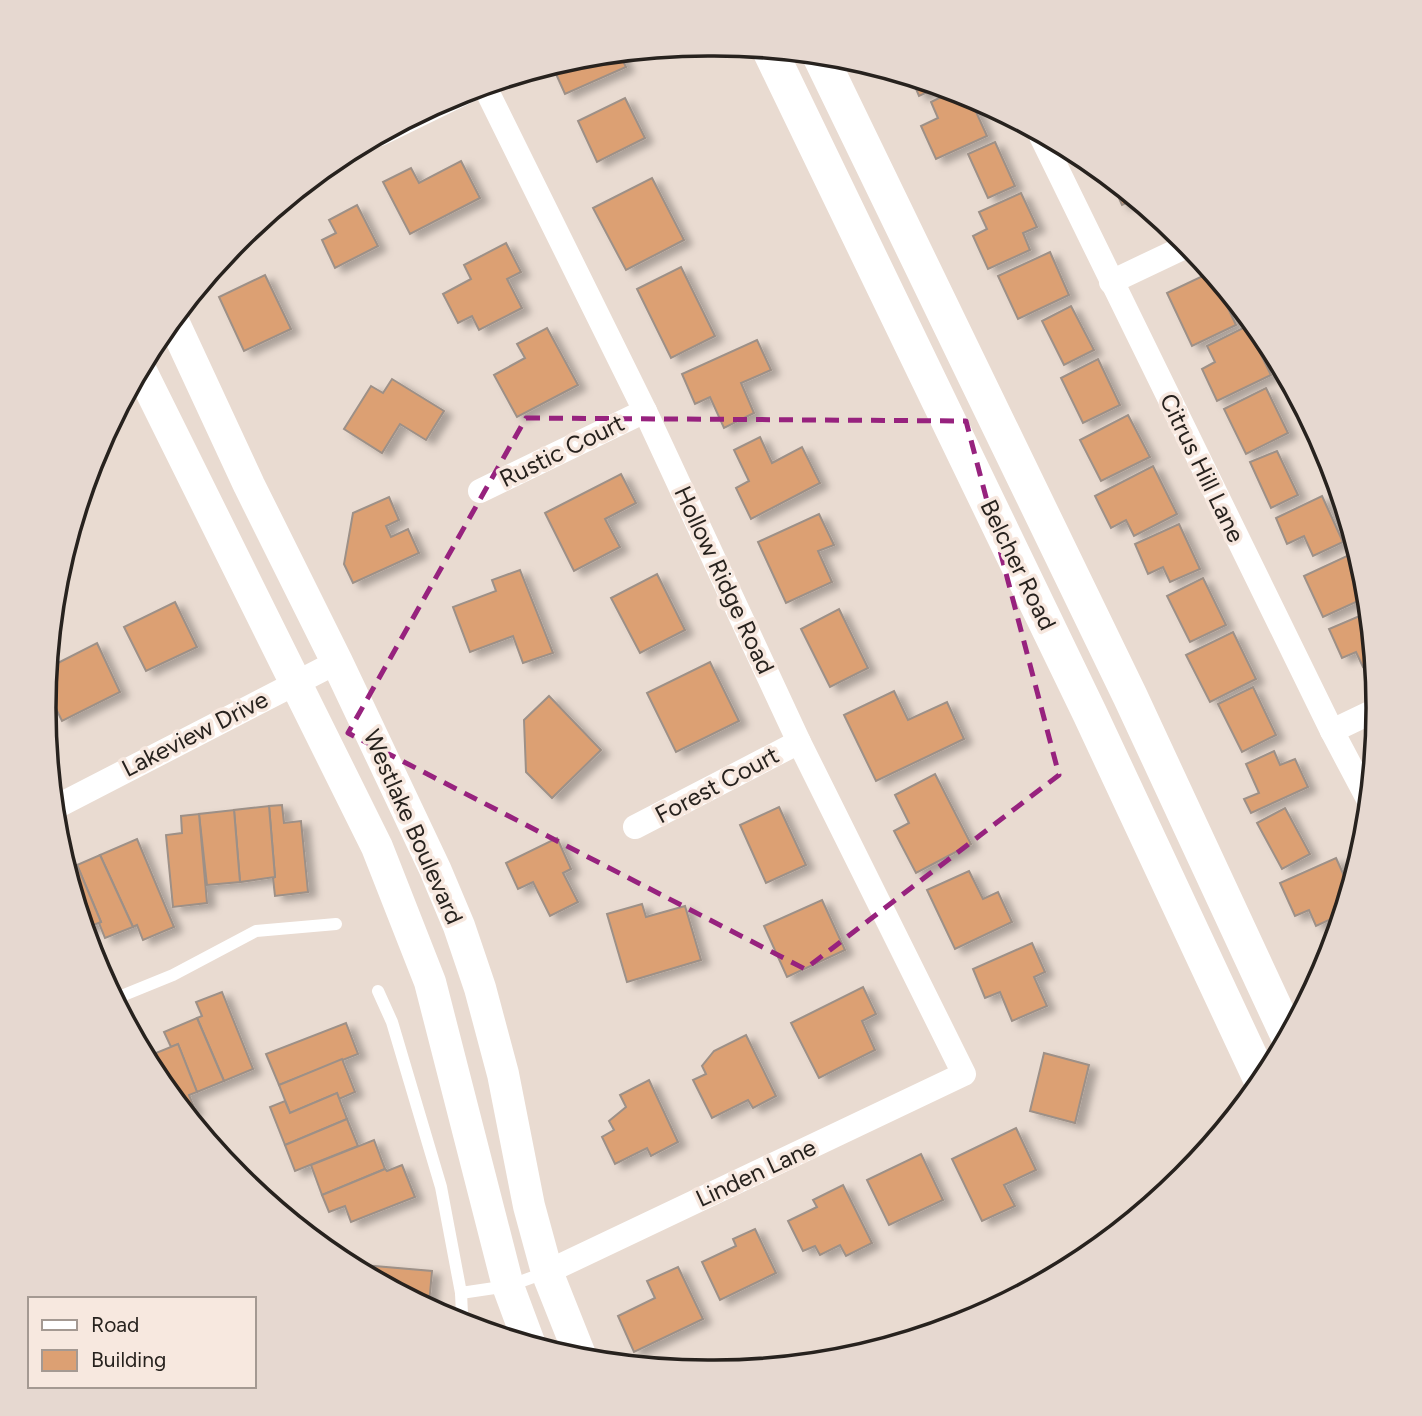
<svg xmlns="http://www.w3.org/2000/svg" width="1422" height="1416" font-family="Figtree,sans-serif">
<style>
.building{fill:#dca073;stroke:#9d9087;stroke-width:2;filter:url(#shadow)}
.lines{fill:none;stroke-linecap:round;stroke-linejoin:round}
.service{stroke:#fff;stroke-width:12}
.minor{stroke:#fff;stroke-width:24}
.tertiary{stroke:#fff;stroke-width:32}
.secondary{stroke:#fff;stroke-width:35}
.marked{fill:none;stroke:#97227e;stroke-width:5;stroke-dasharray:14 9;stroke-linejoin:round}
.labels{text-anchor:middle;stroke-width:7;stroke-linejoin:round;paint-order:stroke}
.street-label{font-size:24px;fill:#27221e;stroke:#f7e8df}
.rim{fill:none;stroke:#27221e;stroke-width:3.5}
</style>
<defs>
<filter id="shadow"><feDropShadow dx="8" dy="4.5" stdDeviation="3.5" flood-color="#0004"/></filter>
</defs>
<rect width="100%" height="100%" fill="#e9dbd1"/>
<g class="building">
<polygon points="619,53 626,67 565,94 552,65 578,57"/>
<polygon points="911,77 941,86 919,96"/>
<polygon points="955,90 968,94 987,136 936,159 921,126 938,118 931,102"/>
<polygon points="625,98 645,138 597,162 578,121"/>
<polygon points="995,142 1015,186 988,198 968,154"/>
<polygon points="461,161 480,198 410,234 383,182 411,168 419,183"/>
<polygon points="652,178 684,240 626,270 593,208"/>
<polygon points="1110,178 1135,199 1122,205"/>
<polygon points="1021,193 1037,227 1023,233 1030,250 988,269 973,236 987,229 979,212"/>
<polygon points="357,205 378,246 335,268 322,240 336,233 329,220"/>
<polygon points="506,243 521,272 507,279 522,308 479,330 472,316 458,323 443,294 471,279 464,265"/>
<polygon points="1050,252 1069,295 1018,319 998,276"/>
<polygon points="681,267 715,336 671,358 637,289"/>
<polygon points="1211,272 1236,325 1192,346 1167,293"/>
<polygon points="265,275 291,329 244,351 219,297"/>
<polygon points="1071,306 1094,350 1064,365 1042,321"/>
<polygon points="1247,326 1271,375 1217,401 1202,369 1215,362 1207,346"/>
<polygon points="547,328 578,385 517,417 494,375 525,358 517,344"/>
<polygon points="757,340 771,370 741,383 754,413 724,428 710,397 695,404 682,374"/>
<polygon points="1098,359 1120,405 1083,423 1061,378"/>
<polygon points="392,379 444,411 426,440 400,424 382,453 344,429 371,386 383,393"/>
<polygon points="1266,388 1288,433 1246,454 1224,409"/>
<polygon points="1128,415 1150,457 1101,481 1080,440"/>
<polygon points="760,437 772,463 802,447 820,483 751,519 736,488 749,481 734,450"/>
<polygon points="1277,451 1298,495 1271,508 1250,462"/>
<polygon points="1153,466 1177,514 1134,536 1126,520 1111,528 1095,496"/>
<polygon points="621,474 636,503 605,519 620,547 574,571 545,513"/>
<polygon points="1322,496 1343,542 1313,556 1304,536 1287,544 1276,518"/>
<polygon points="389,497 399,520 386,526 391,537 408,529 419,553 353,583 344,564 353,513"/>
<polygon points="819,514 834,545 818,551 832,582 786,603 758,542"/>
<polygon points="1179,524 1200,569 1170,582 1163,567 1148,574 1135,544"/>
<polygon points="1349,555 1367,597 1323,617 1304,576"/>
<polygon points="520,570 553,653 523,663 513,636 470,652 453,607 496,591 492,580"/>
<polygon points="657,574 685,630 640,653 611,598"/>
<polygon points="1203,578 1226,625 1190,642 1167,596"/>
<polygon points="175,602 197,647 146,671 124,627"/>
<polygon points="839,609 868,668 830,687 801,629"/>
<polygon points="1369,612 1374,663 1363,667 1356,652 1342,658 1329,629"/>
<polygon points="1233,632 1256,679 1210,702 1186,655"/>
<polygon points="97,643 120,692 62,721 46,688 48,668"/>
<polygon points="710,662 739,721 676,752 647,693"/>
<polygon points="1253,687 1276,735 1242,752 1218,704"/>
<polygon points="894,691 908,720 947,702 964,739 876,781 844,715"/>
<polygon points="549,696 601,750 552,798 526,772 524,720"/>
<polygon points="1274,751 1280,765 1295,759 1308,787 1251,813 1244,799 1259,793 1246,764"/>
<polygon points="935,774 971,844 916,873 894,831 909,823 895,795"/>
<polygon points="282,805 284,823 301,821 308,892 275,896 273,878 275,877 269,806"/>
<polygon points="269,806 275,877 240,882 234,810"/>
<polygon points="779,807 806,865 766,883 740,825"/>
<polygon points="1285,808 1310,854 1282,869 1257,823"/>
<polygon points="234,810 240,882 207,885 199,814"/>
<polygon points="199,814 207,903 173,907 166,835 182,833 181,816"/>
<polygon points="557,838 571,869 563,873 578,902 550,916 533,882 518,889 506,863"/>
<polygon points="137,839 174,927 143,940 137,925 133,927 100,855"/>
<polygon points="100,855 133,927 105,938 99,923 101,922 77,865"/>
<polygon points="1336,858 1350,889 1342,914 1316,926 1309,910 1295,916 1280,883"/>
<polygon points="77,865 101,922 84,929 66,870"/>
<polygon points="969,871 983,899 998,892 1012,922 955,949 927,890"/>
<polygon points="822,900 845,950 787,977 764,926"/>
<polygon points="642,904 646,917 685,906 701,960 627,982 607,914"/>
<polygon points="1032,943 1045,972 1034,977 1047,1006 1012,1021 1000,992 985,998 973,969"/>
<polygon points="863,987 876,1014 862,1021 875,1050 819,1078 791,1023"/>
<polygon points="222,992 253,1069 224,1081 197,1018 202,1016 196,1002"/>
<polygon points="197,1018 224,1081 197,1092 178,1044 171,1047 164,1032"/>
<polygon points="346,1023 358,1054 279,1085 266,1054"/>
<polygon points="746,1035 776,1096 753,1108 748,1100 712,1118 693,1080 706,1074 702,1066 714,1051"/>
<polygon points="178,1044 197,1092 189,1095 195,1110 186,1114 166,1089 151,1055"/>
<polygon points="1044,1053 1089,1065 1075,1123 1030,1111"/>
<polygon points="151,1055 166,1089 156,1077 145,1057"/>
<polygon points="342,1059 355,1092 339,1099 337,1093 290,1113 279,1085"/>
<polygon points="649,1080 678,1142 651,1156 647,1148 615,1164 602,1137 614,1130 609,1121 626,1107 620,1095"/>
<polygon points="337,1093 347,1119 285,1145 270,1107 285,1101 290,1113"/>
<polygon points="347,1119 358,1146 295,1171 285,1145"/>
<polygon points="1016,1128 1036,1170 1004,1185 1015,1206 982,1221 952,1159"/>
<polygon points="374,1140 385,1169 322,1195 311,1165"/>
<polygon points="921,1154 943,1200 889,1225 867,1180"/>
<polygon points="402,1165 415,1197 351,1222 345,1206 329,1212 322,1195 385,1169 387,1171"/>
<polygon points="843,1185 872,1243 846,1256 840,1245 820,1255 815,1246 803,1251 788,1221 817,1207 813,1200"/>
<polygon points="755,1229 776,1273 720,1300 702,1262 736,1246 733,1239"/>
<polygon points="351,1264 432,1271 429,1304 418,1303 351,1267"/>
<polygon points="678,1267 703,1319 634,1352 618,1316 655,1298 647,1281"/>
</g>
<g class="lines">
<g class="service">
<polyline points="378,991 392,1022 441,1187 461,1293 508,1286 547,1272"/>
<polyline points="114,999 173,975 256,931 336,924"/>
<polyline points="456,1323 462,1314 461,1293"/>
</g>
<g class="minor">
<polyline points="484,85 645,411 799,742 964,1074 547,1272"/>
<polyline points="1039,132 1332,731 1369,801"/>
<polyline points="380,134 474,88"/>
<polyline points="1111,282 1189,245"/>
<polyline points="480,491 645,411"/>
<polyline points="1332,731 1378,709"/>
<polyline points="54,808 337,662"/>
<polyline points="635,827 799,742"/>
</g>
<g class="tertiary">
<polyline points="172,319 249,485 337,662 435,869 459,926 480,988 503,1074 529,1206 547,1272 582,1360"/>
<polyline points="140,369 377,847 430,982 508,1286 530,1345"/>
</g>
<g class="secondary">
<polyline points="769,49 1090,714 1262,1082"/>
<polyline points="819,54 1130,696 1288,1036"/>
</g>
</g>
<path class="marked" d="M 526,418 L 966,421 L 1059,775 L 805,969 L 348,733 Z"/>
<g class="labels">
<g class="street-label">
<text transform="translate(562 451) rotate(-26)" y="8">Rustic Court</text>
<text transform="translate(1202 468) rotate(64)" y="8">Citrus Hill Lane</text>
<text transform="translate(1018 565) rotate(64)" y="8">Belcher Road</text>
<text transform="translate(724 580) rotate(65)" y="8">Hollow Ridge Road</text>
<text transform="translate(195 734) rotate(-27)" y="8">Lakeview Drive</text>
<text transform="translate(717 785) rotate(-28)" y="8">Forest Court</text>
<text transform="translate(413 827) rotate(66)" y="8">Westlake Boulevard</text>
<text transform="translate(756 1173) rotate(-25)" y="8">Linden Lane</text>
</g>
</g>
<path d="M0 0H1422V1416H0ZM708 56H714A652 652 0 0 1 1366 708V708A652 652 0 0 1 714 1360H708A652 652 0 0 1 56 708V708A652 652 0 0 1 708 56Z" fill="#e6d8d0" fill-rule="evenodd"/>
<path class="rim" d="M708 56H714A652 652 0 0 1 1366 708V708A652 652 0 0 1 714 1360H708A652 652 0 0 1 56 708V708A652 652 0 0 1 708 56Z"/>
<rect x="28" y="1297" width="228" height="91" fill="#f7e8df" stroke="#a49992" stroke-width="2"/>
<rect x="42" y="1320" width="35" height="10" fill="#ffffff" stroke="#a49992" stroke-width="2"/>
<text x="91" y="1332" font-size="21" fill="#27221e">Road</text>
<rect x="42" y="1350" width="35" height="21" fill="#dca073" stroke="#a49992" stroke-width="2"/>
<text x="91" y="1367" font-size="21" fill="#27221e">Building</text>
</svg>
